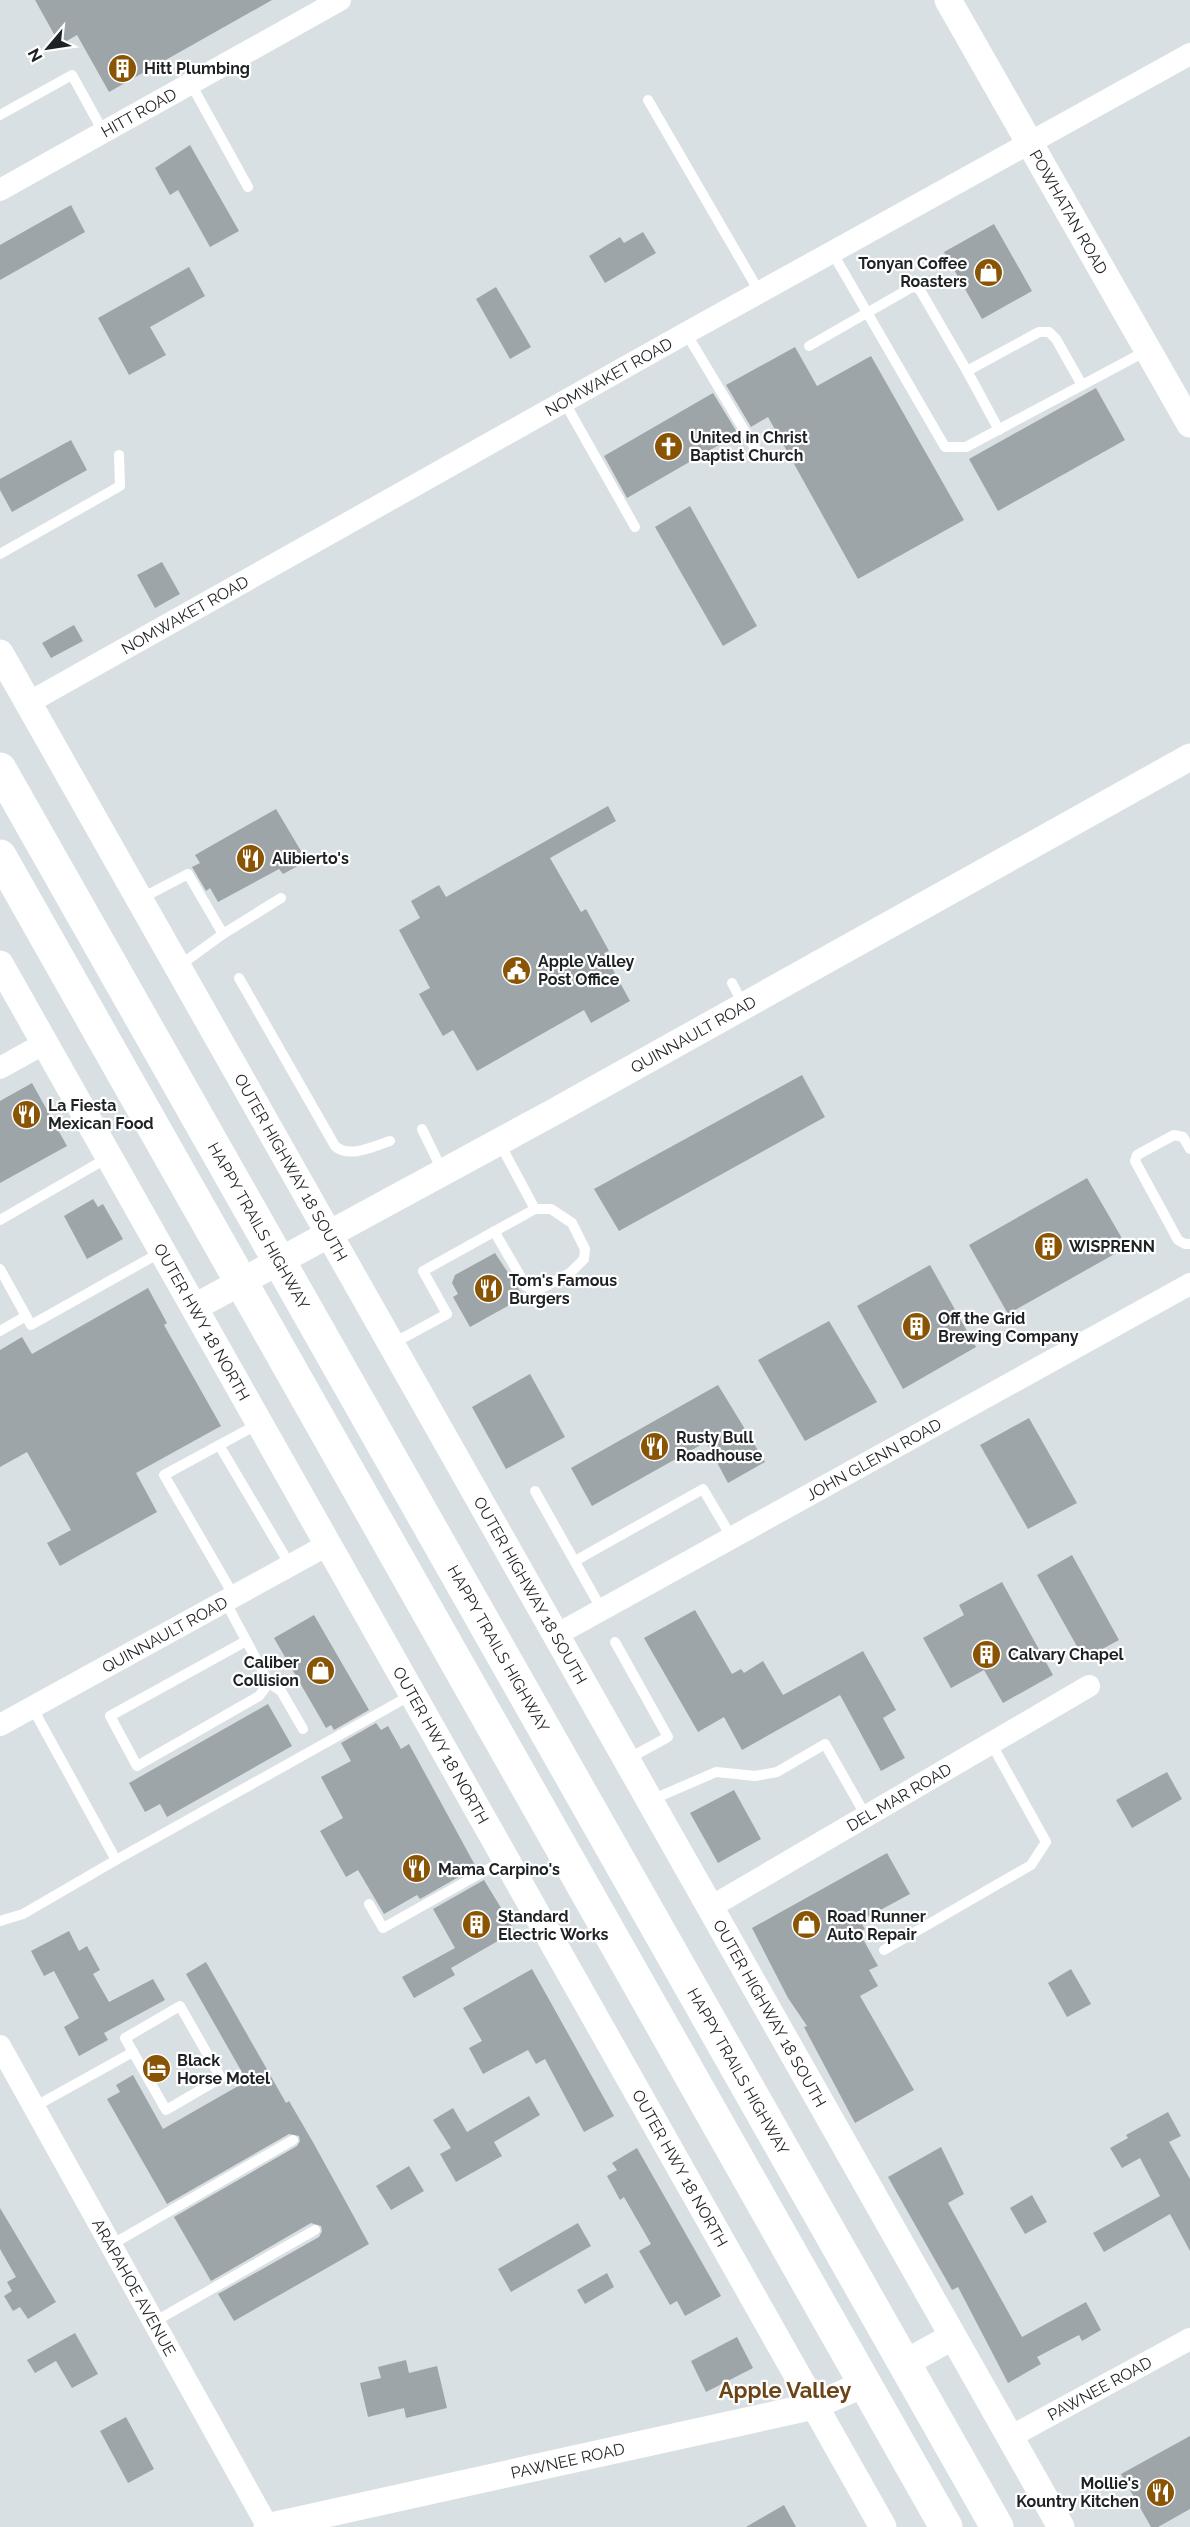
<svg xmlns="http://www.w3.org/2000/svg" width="1190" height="2527" font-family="Raleway,sans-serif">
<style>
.building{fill:#9da5a9}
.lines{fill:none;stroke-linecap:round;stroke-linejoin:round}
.service{stroke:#fff;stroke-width:10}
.minor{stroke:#fff;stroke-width:22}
.tertiary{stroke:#fff;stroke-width:27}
.primary{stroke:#fff;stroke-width:33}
.labels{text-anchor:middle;stroke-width:4.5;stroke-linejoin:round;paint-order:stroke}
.poi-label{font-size:16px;font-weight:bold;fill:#1f2224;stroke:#fff;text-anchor:start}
.street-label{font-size:16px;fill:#1f2224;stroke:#fff}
.district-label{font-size:22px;font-weight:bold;fill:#6b4417;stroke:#fff}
</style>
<rect width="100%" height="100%" fill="#d8e0e4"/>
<g class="building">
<polygon points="35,0 272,0 109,92 77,35 60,45"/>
<polygon points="190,145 239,231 210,247 178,190 170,195 155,168"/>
<polygon points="71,205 85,232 0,280 0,245"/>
<polygon points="994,224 1032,291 982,319 944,252"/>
<polygon points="643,232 656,253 605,283 589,256 620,237 624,243"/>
<polygon points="189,267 205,296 150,327 166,355 129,375 98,318"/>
<polygon points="496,287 531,347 510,359 476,299"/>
<polygon points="795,347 817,386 871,356 964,520 858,579 768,417 751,427 726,385"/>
<polygon points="1096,388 1125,440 998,511 969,459"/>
<polygon points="713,393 738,434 627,498 604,456"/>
<polygon points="71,440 87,470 12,512 0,490 0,479"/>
<polygon points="690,506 757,626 723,646 655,527"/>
<polygon points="162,562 180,594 155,608 137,575"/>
<polygon points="74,625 83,641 51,658 42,643"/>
<polygon points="608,806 616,821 550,858 581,912 586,909 609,951 604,953 630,1001 591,1023 584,1010 477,1071 453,1030 443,1036 419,994 430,988 399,930 420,918 411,901 439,885 446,897"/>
<polygon points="276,809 307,861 283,874 279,869 218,902 210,888 206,891 192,867 200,863 195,855"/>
<polygon points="802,1075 825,1117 619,1231 594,1189"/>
<polygon points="32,1083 67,1146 0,1183 0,1101"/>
<polygon points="1087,1178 1127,1247 1008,1314 969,1245"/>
<polygon points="93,1199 98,1207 103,1204 123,1239 87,1259 64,1216"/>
<polygon points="495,1253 524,1297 470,1327 453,1297 458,1294 452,1283 455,1275"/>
<polygon points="930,1265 976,1347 903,1389 857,1306"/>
<polygon points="148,1288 167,1323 164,1325 221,1426 136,1473 157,1512 60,1566 47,1543 71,1530 27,1452 0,1467 0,1350 22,1337 32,1354"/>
<polygon points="829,1321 877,1402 805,1441 758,1360"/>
<polygon points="530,1374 565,1437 506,1469 472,1407"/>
<polygon points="718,1385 765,1462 728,1483 706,1442 592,1506 571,1468"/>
<polygon points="1029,1418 1077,1503 1028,1529 980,1445"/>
<polygon points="1072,1555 1119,1640 1084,1659 1037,1575"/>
<polygon points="1002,1582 1053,1675 1003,1703 984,1670 951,1688 923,1638 964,1615 959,1605"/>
<polygon points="695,1610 732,1674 741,1669 744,1673 763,1661 783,1695 863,1651 896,1710 883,1718 905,1758 881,1771 840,1695 742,1750 724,1717 698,1732 644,1638"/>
<polygon points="314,1615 369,1710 334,1730 331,1725 326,1728 274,1638"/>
<polygon points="268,1704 292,1746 167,1817 160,1804 145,1812 129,1783"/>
<polygon points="376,1723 381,1730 388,1726 401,1749 409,1744 476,1867 420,1899 417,1895 384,1914 358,1870 346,1877 320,1831 343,1818 321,1777 351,1761 341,1743"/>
<polygon points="1167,1772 1182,1799 1132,1828 1116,1800"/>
<polygon points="734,1790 761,1839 718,1863 690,1813"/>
<polygon points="887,1853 910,1894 860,1921 865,1929 859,1932 878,1966 869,1970 878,1986 860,1996 914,2090 855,2123 804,2027 807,2026 788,1998 752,1928"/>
<polygon points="484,1880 515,1931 451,1968 455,1975 414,1998 402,1977 455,1948 433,1909"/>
<polygon points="69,1931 79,1951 87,1946 100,1970 93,1974 109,2002 153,1979 165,2000 104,2033 108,2040 79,2056 64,2027 79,2018 54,1971 44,1976 31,1951"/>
<polygon points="206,1962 286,2103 289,2101 314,2144 369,2244 234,2321 218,2294 319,2237 322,2231 321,2226 311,2223 211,2281 174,2217 297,2146 300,2141 299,2136 289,2134 167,2204 107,2099 120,2092 116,2085 133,2075 163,2129 247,2081 186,1974"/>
<polygon points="532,1969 614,2116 584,2132 545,2059 536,2064 528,2050 483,2074 469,2048 482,2041 463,2008"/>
<polygon points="1071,1969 1091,2004 1067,2017 1048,1983"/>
<polygon points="529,2096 540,2115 494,2142 502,2156 456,2182 440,2154 451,2148 433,2120 453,2108 467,2132"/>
<polygon points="1168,2112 1181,2136 1169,2142 1190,2179 1190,2251 1170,2214 1104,2252 1093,2233 1160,2196 1140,2158 1122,2168 1110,2148 1128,2138 1126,2135"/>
<polygon points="941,2147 964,2194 948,2203 1022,2337 1086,2302 1101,2330 1082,2341 1079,2335 1037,2357 1041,2364 1008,2383 958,2287 952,2290 888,2177"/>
<polygon points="637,2148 721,2296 685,2316 677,2301 670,2305 639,2251 651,2244 624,2197 620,2200 607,2176 617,2170 612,2163"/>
<polygon points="409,2166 424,2191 391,2210 376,2186"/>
<polygon points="1032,2195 1047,2222 1025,2234 1010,2208"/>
<polygon points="0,2208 56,2302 28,2319 20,2307 13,2311 4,2296 12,2291 7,2282 16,2277 0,2249"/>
<polygon points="578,2223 591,2246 511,2292 498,2269"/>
<polygon points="607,2273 614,2287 585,2304 577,2290"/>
<polygon points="75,2333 98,2374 72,2388 56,2361 35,2373 27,2360"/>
<polygon points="737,2337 753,2368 706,2392 691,2361"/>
<polygon points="406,2360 409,2373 437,2366 447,2408 406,2418 404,2408 368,2417 360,2383 381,2378 378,2367"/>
<polygon points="126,2417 154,2469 128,2483 100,2431"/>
<polygon points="1190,2436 1190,2509 1158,2527 1151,2527 1121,2474"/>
<polygon points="784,2505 796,2527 746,2527"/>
</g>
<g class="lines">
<g class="service">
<polyline points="191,84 248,187"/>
<polyline points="648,100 760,293"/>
<polyline points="0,115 72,75 104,133"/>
<polyline points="832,252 945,447 966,447 1148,350"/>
<polyline points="686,333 759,455"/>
<polyline points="809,346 914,286 920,290 967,371"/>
<polyline points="565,403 635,527"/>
<polyline points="999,430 967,371 1039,332 1049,332 1056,339 1082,385"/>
<polyline points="0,554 120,486 119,455"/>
<polyline points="140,899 188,874 223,934"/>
<polyline points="179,966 223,934 281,898"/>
<path d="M 239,978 L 335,1146 C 349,1159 374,1146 390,1141"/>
<polyline points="732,983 744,1006"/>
<polyline points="422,1129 443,1172"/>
<polyline points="499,1142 535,1209"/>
<polyline points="1190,1149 1183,1137 1174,1135 1137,1155 1135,1161 1178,1240 1185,1244 1190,1244"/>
<polyline points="0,1220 109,1157"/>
<polyline points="0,1269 31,1325 163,1251"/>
<polyline points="0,1331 26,1316"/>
<polyline points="392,1344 447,1314 423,1271 535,1209 551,1209 572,1223 585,1249 584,1259 570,1273 540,1289 532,1290 526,1286 494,1231"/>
<polyline points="219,1445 290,1565"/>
<polyline points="535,1491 602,1610"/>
<polyline points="575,1561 703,1489 732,1538"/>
<polyline points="234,1596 164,1475 260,1423"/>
<polyline points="225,1601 269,1683 281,1691 303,1729"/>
<polyline points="246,1641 110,1716 137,1766 259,1696 269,1683"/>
<polyline points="615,1642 668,1737 626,1760"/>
<polyline points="32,1707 116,1860 413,1694"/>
<polyline points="649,1801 716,1772 755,1776 777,1772 825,1744 866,1816"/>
<polyline points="369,1904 383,1928 506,1859"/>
<polyline points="0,1921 23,1914 116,1860"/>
<polyline points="884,1950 1031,1865 1046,1842 991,1743"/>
<polygon points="180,2006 221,2078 166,2110 125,2038"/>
<polyline points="34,2107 133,2052"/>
<polyline points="111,2245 293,2140"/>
<polyline points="154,2322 315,2230"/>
</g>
<g class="minor">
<path id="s1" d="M 0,190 L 340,0"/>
<path id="s2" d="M 28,703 L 686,333 L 1190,54"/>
<polyline points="0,1068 45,1043"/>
<path id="s3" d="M 556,1635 L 1190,1284"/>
<path id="s4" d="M 0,1725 L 329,1544"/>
<path id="s5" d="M 709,1908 L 1089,1686"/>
<path id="s6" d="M 0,2046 L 268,2527"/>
<path id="s7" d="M 1010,2437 L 1190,2339"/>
</g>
<g class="tertiary">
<path id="s8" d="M 948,0 L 1190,424"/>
<path id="s9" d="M 0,653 L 1061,2527"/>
<path id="s10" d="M 0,964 L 883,2527"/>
<path id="s11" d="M 195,1307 L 552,1113 L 1190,757"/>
<polyline points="905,2363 952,2337"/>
<path id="s12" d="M 267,2527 L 814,2406 L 864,2384"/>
</g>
<g class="primary">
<path id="s13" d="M 0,769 L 997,2527"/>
<polyline points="0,856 946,2527"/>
</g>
</g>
<defs>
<symbol id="building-disc" viewBox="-11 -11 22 22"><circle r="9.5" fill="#8a5405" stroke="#fff"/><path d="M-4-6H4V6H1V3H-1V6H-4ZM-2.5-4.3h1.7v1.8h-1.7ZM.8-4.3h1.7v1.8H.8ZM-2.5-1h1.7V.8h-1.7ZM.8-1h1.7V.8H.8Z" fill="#fff"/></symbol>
<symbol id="shop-disc" viewBox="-11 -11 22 22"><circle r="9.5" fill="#8a5405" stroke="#fff"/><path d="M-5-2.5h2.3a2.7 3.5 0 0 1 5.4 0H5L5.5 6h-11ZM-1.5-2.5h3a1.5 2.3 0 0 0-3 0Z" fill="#fff"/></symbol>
<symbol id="church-disc" viewBox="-11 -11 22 22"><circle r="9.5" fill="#8a5405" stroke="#fff"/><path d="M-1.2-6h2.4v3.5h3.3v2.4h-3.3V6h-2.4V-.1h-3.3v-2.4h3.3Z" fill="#fff"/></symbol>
<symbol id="restaurant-disc" viewBox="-11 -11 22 22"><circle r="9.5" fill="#8a5405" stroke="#fff"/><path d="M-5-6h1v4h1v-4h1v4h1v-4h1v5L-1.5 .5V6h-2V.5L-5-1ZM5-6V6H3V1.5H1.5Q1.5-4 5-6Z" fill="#fff"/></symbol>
<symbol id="civic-disc" viewBox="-11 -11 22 22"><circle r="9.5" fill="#8a5405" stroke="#fff"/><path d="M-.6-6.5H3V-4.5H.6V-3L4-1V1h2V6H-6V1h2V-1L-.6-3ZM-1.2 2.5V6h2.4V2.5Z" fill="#fff"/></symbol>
<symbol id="hotel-disc" viewBox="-11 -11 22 22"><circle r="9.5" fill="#8a5405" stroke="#fff"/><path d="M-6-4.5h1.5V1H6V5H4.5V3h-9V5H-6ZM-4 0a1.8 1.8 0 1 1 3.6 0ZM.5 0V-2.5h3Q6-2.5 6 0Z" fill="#fff"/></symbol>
</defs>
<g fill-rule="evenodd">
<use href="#building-disc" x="106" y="52" width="33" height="33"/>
<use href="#shop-disc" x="972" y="256" width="33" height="33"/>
<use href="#church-disc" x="652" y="430" width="33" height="33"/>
<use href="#restaurant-disc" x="234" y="842" width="33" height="33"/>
<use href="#civic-disc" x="500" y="954" width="33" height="33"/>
<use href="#restaurant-disc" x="10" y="1098" width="33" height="33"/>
<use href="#building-disc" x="1032" y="1230" width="33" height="33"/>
<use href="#restaurant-disc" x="472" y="1272" width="33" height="33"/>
<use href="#building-disc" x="900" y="1310" width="33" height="33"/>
<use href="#restaurant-disc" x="638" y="1430" width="33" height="33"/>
<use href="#building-disc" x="970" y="1638" width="33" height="33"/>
<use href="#shop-disc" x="304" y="1654" width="33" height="33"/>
<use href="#restaurant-disc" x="400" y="1852" width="33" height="33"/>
<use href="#building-disc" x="460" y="1908" width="33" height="33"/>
<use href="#shop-disc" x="790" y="1908" width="33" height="33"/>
<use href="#hotel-disc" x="140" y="2052" width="33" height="33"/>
<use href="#restaurant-disc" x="1144" y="2476" width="33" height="33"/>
</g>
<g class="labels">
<g class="poi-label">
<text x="144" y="74">Hitt Plumbing</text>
<text x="967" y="269" text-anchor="end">Tonyan Coffee<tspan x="967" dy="18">Roasters</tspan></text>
<text x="690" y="443">United in Christ<tspan x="690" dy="18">Baptist Church</tspan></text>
<text x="272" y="864">Alibierto's</text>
<text x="538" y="967">Apple Valley<tspan x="538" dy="18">Post Office</tspan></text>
<text x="48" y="1111">La Fiesta<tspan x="48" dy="18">Mexican Food</tspan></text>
<text x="1069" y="1252">WISPRENN</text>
<text x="509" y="1286">Tom's Famous<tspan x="509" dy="18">Burgers</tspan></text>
<text x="938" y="1324">Off the Grid<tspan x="938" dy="18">Brewing Company</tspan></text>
<text x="676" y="1443">Rusty Bull<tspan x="676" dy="18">Roadhouse</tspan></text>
<text x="1008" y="1660">Calvary Chapel</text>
<text x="299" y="1668" text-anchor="end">Caliber<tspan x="299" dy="18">Collision</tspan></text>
<text x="438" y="1875">Mama Carpino's</text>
<text x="498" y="1922">Standard<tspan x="498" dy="18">Electric Works</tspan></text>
<text x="827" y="1922">Road Runner<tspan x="827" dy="18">Auto Repair</tspan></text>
<text x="177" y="2066">Black<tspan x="177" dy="18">Horse Motel</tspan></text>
<text x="1139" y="2489" text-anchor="end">Mollie's<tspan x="1139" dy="18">Kountry Kitchen</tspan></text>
</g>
<g class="street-label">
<text dy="6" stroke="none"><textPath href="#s1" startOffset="159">HITT ROAD</textPath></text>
<text dy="6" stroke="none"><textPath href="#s8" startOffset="244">POWHATAN ROAD</textPath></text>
<text dy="6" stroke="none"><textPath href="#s2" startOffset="666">NOMWAKET ROAD</textPath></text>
<text dy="6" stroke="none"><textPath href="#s2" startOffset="180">NOMWAKET ROAD</textPath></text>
<text dy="6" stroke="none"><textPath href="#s11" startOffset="568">QUINNAULT ROAD</textPath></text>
<text dy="6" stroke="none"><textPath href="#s9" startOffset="591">OUTER HIGHWAY 18 SOUTH</textPath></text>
<text dy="6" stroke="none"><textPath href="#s13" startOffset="525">HAPPY TRAILS HIGHWAY</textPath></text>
<text dy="6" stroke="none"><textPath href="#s10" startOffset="411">OUTER HWY 18 NORTH</textPath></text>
<text dy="6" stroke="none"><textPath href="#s3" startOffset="363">JOHN GLENN ROAD</textPath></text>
<text dy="6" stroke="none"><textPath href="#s9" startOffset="1077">OUTER HIGHWAY 18 SOUTH</textPath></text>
<text dy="6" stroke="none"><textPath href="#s4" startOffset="188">QUINNAULT ROAD</textPath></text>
<text dy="6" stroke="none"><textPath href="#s13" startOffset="1011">HAPPY TRAILS HIGHWAY</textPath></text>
<text dy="6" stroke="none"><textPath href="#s10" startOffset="897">OUTER HWY 18 NORTH</textPath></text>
<text dy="6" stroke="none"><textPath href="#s5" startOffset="220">DEL MAR ROAD</textPath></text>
<text dy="6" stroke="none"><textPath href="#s9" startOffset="1563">OUTER HIGHWAY 18 SOUTH</textPath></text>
<text dy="6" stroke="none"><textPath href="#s13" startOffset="1497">HAPPY TRAILS HIGHWAY</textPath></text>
<text dy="6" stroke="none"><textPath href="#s10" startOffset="1383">OUTER HWY 18 NORTH</textPath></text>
<text dy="6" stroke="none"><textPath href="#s6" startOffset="276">ARAPAHOE AVENUE</textPath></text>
<text dy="6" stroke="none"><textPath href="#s7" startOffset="102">PAWNEE ROAD</textPath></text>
<text dy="6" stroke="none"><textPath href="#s12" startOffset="308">PAWNEE ROAD</textPath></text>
</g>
<g class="district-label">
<text x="785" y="2398">Apple Valley</text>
</g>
</g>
<g transform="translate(48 48) rotate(241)" stroke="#ffffff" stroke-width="4.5" paint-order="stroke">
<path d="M0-4.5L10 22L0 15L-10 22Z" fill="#1f2224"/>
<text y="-9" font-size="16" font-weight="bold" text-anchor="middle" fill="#1f2224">N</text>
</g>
</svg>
